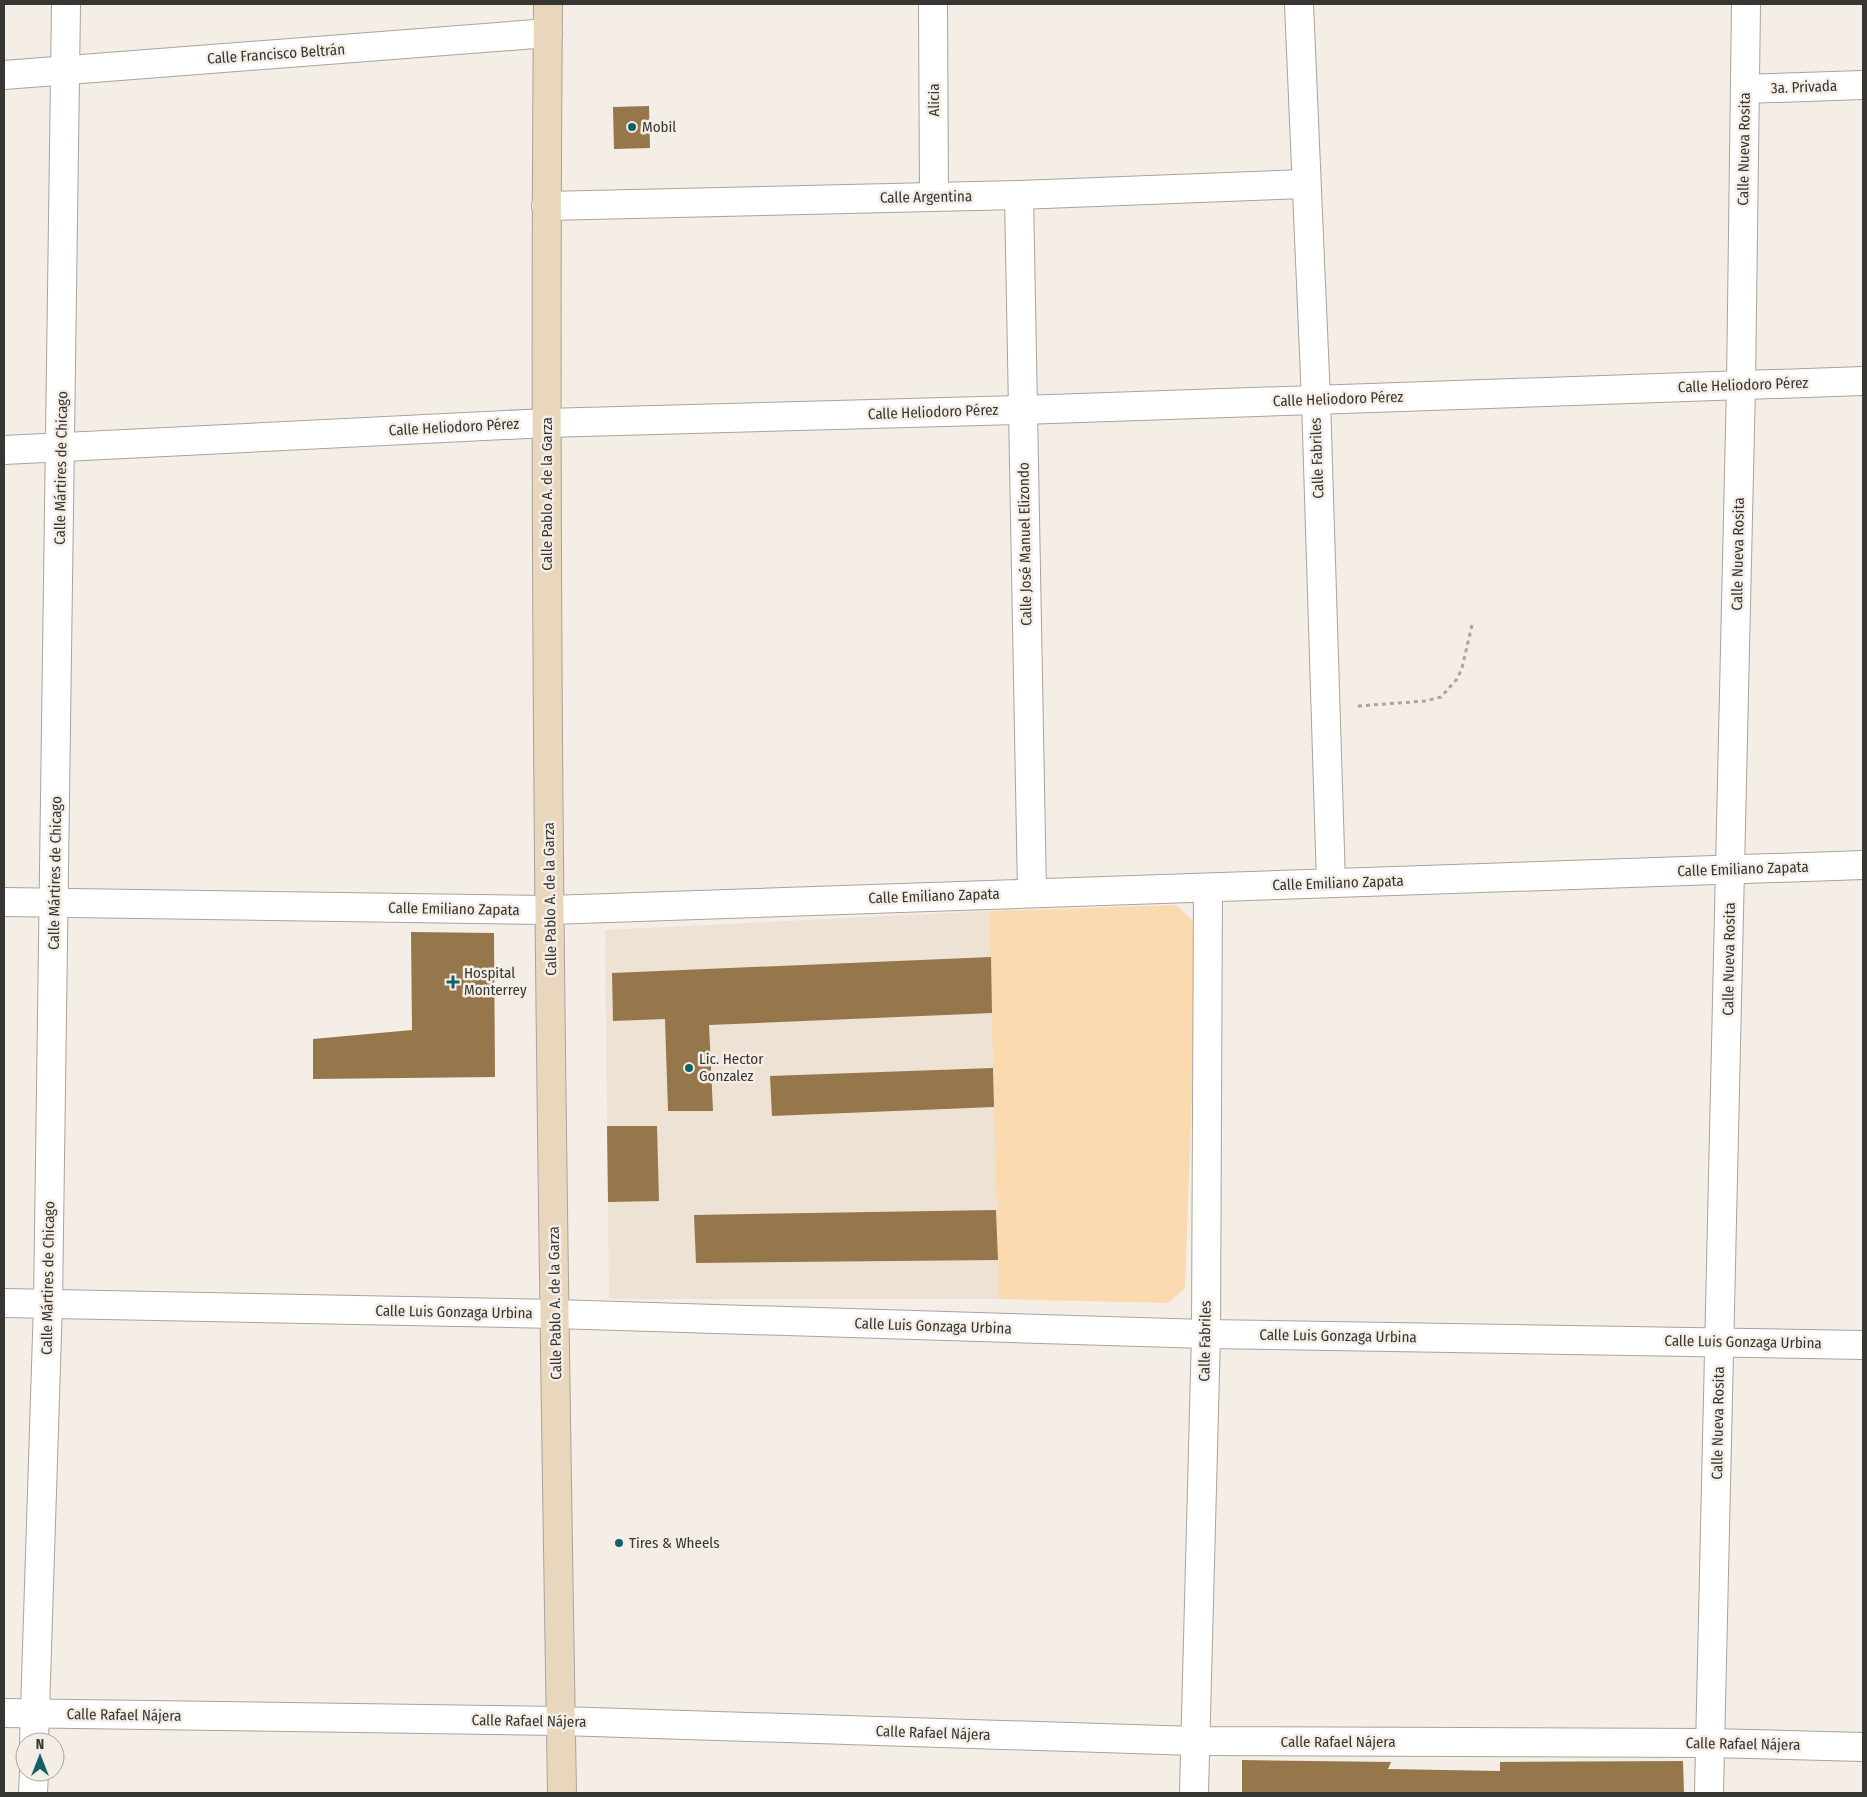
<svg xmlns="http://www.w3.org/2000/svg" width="1867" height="1797" font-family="'Fira Sans Condensed',sans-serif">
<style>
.built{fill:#ede2d4}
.green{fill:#fadaae}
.building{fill:#95774b}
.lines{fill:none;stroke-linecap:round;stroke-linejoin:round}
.street-casing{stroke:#a9a39c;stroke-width:30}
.secondary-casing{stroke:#a9a39c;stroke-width:30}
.path{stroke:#a9a59f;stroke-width:3;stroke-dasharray:4 4;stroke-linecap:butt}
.street{stroke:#fff;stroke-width:28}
.secondary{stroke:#e8d7bc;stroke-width:28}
.poi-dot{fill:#13616b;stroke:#f4eee6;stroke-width:2}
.labels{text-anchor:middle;stroke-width:5;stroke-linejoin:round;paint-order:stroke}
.street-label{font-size:15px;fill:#383633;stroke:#f4eee6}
.poi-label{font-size:15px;fill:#383633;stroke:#f4eee6;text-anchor:start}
</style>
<rect width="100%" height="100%" fill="#f4eee6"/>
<polygon class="built" points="989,911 999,1299 609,1299 605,930"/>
<polygon class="green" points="1176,905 1198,925 1185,1288 1168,1303 999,1299 989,911"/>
<g class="building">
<polygon points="649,106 650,148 614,149 613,107"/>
<polygon points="411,932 494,933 495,1077 313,1079 313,1039 412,1030"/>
<polygon points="991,957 992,1013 709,1025 713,1111 668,1111 665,1019 613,1021 612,973"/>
<polygon points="993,1068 994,1107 772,1116 770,1076"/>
<polygon points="607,1126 657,1126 659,1201 608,1202"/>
<polygon points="996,1210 998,1260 696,1263 694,1215"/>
<polygon points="1242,1760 1391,1762 1388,1769 1500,1771 1500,1762 1683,1761 1684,1793 1242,1793"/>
</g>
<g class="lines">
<defs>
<g id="street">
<polyline points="933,4 934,197"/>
<polyline points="1299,4 1316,400 1331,883"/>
<polyline points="4,75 548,33"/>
<polyline points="1745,89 1863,85"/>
<polyline points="1019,195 1032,893"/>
<polyline points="546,206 1019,195 1305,184"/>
<polyline points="4,450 546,423 1022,410 1863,381"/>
<polyline points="4,902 550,910 1863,865"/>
<polyline points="4,1303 555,1314 1206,1334 1863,1345"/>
<polyline points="4,1713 561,1721 1195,1741 1710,1743 1863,1747"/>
<polyline points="34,1742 48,1304 66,4"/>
<polyline points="33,1793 34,1772"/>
<polyline points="1194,1793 1206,1334 1208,888"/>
<polyline points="1709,1793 1741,385 1746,4"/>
</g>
<path id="secondary" d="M 548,4 C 543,600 552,1197 562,1793"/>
</defs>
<use href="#street" class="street-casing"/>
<use href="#secondary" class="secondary-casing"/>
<polyline class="path" points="1358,706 1425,701 1441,697 1457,679 1462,668 1472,625"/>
<use href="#street" class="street"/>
<use href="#secondary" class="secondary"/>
</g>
<g class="poi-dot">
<circle cx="632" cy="127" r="5"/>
<path d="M450.5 974.5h5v5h5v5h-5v5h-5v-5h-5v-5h5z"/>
<circle cx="689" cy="1068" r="5"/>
<circle cx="619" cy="1543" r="5"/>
</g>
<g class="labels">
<g class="street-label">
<text transform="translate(276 54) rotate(-4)" y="5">Calle Francisco Beltrán</text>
<text transform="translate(1804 87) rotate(-2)" y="5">3a. Privada</text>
<text transform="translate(934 100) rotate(-90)" y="5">Alicia</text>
<text transform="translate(1744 149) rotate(-89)" y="5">Calle Nueva Rosita</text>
<text transform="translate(926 197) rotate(-1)" y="5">Calle Argentina</text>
<text transform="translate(1743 385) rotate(-2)" y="5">Calle Heliodoro Pérez</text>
<text transform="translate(1338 399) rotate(-2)" y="5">Calle Heliodoro Pérez</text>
<text transform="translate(933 412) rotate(-2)" y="5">Calle Heliodoro Pérez</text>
<text transform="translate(454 427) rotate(-3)" y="5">Calle Heliodoro Pérez</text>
<text transform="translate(1317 458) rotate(-92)" y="5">Calle Fabriles</text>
<text transform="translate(61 468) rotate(-89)" y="5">Calle Mártires de Chicago</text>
<text transform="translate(547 494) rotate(-90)" y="5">Calle Pablo A. de la Garza</text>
<text transform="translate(1025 544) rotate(-91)" y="5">Calle José Manuel Elizondo</text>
<text transform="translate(1738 554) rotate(-89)" y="5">Calle Nueva Rosita</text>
<text transform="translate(1743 869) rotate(-2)" y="5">Calle Emiliano Zapata</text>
<text transform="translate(55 873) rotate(-89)" y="5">Calle Mártires de Chicago</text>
<text transform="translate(1338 883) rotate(-2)" y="5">Calle Emiliano Zapata</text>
<text transform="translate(934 896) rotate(-2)" y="5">Calle Emiliano Zapata</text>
<text transform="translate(550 899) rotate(-91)" y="5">Calle Pablo A. de la Garza</text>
<text transform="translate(454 909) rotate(1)" y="5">Calle Emiliano Zapata</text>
<text transform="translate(1729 959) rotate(-89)" y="5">Calle Nueva Rosita</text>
<text transform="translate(48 1278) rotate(-89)" y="5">Calle Mártires de Chicago</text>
<text transform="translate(555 1303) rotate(-91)" y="5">Calle Pablo A. de la Garza</text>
<text transform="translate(454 1312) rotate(1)" y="5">Calle Luis Gonzaga Urbina</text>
<text transform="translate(933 1326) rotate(2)" y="5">Calle Luis Gonzaga Urbina</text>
<text transform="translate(1338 1336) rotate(1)" y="5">Calle Luis Gonzaga Urbina</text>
<text transform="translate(1205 1341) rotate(-89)" y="5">Calle Fabriles</text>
<text transform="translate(1743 1342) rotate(1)" y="5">Calle Luis Gonzaga Urbina</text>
<text transform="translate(1718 1423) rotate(-89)" y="5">Calle Nueva Rosita</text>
<text transform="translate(124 1715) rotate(1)" y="5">Calle Rafael Nájera</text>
<text transform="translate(529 1721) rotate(1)" y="5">Calle Rafael Nájera</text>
<text transform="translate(933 1733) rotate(2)" y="5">Calle Rafael Nájera</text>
<text x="1338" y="1747">Calle Rafael Nájera</text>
<text transform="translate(1743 1744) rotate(1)" y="5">Calle Rafael Nájera</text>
</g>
<g class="poi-label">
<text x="642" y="132">Mobil</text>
<text x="464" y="978">Hospital<tspan x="464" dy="17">Monterrey</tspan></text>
<text x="699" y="1064">Lic. Hector<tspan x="699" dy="17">Gonzalez</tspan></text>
<text x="629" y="1548">Tires &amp; Wheels</text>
</g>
</g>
<rect width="1867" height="1797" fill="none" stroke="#383633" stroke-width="10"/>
<g transform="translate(40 1757)"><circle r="24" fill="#f4eee6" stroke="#a9a49e"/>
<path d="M0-4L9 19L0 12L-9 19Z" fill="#13616b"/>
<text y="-8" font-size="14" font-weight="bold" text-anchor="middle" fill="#383633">N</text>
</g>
</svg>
